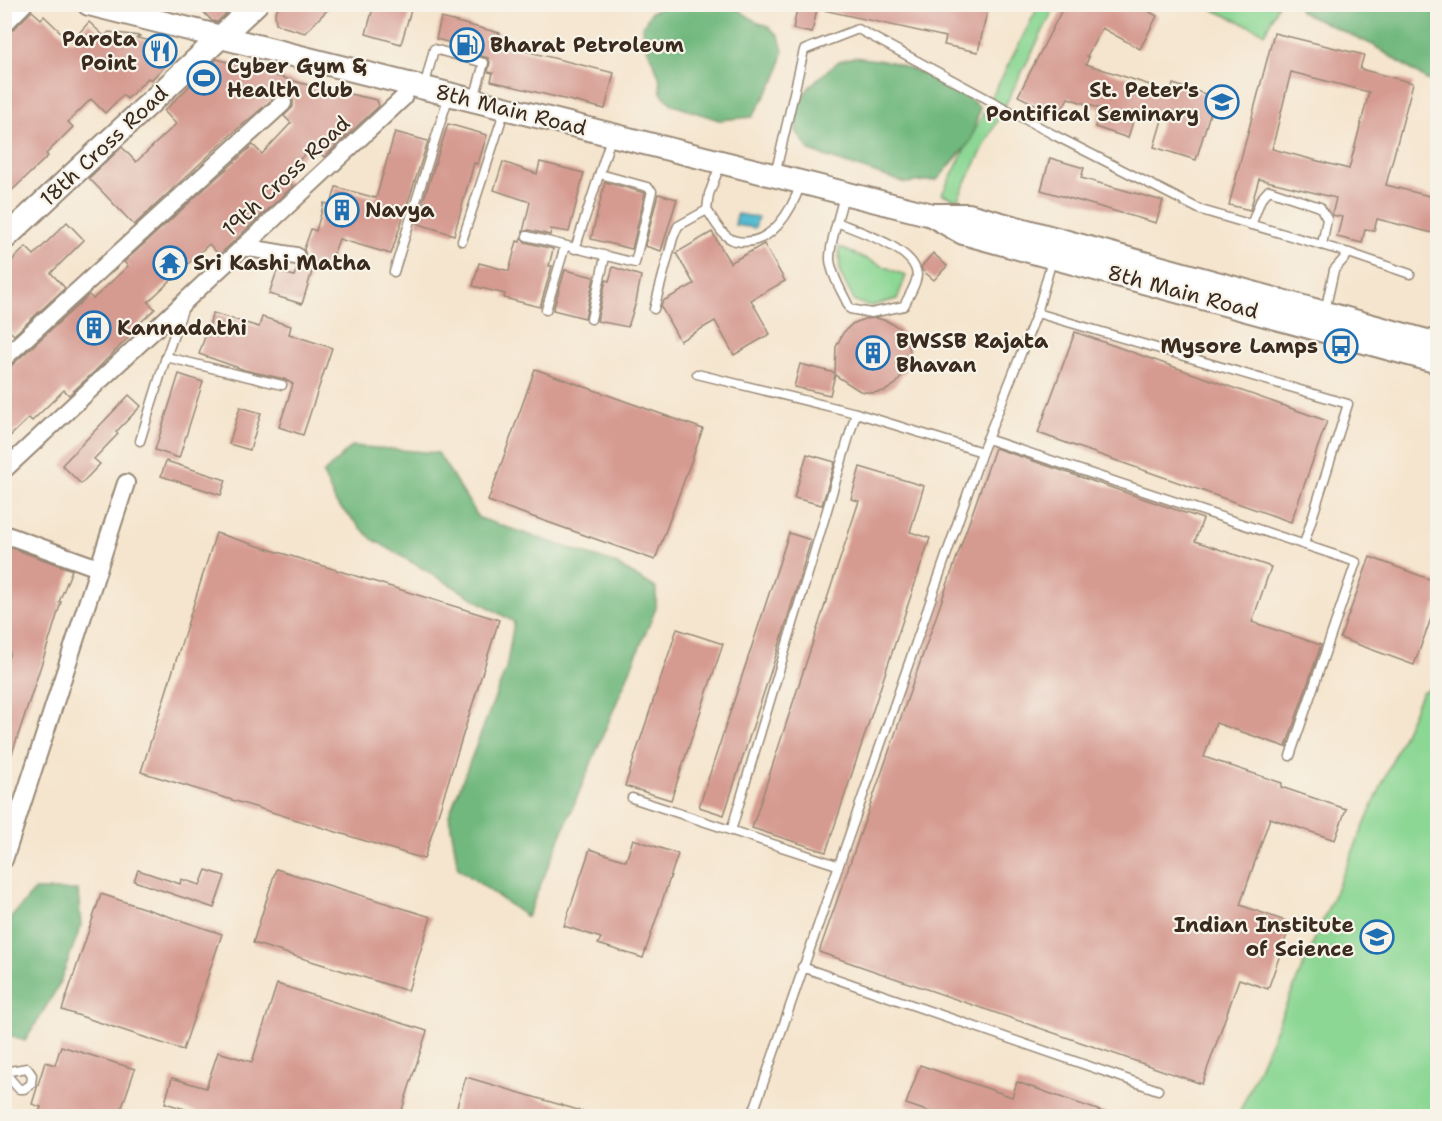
<svg xmlns="http://www.w3.org/2000/svg" width="1442" height="1121" font-family="'Shantell Sans',sans-serif">
<style>
.green{fill:#8cd794;stroke:#648059;stroke-width:1.5}
.forest{fill:#71b87e;stroke:#56714e;stroke-width:1.5}
.water{fill:#53bad1;stroke:#477278;stroke-width:1.5}
.building{fill:#d59a90;fill-rule:evenodd}
.lines{fill:none;stroke-linecap:round;stroke-linejoin:round}
.lane-casing{stroke:#988876;stroke-width:11}
.street-casing{stroke:#988876;stroke-width:20}
.secondary-casing{stroke:#988876;stroke-width:26}
.lane{stroke:#fff;stroke-width:8}
.street{stroke:#fff;stroke-width:16}
.secondary{stroke:#fff;stroke-width:22}
.labels{text-anchor:middle;stroke-width:4.5;stroke-linejoin:round;paint-order:stroke}
.poi-label{font-size:21px;font-weight:bold;fill:#3b2a1e;stroke:#f7f3e8;text-anchor:start}
.street-label{font-size:21px;fill:#3b2a1e;stroke:#f7f3e8}
</style>
<rect width="100%" height="100%" fill="#f7f3e8"/>
<filter id="ink" filterUnits="userSpaceOnUse"><feTurbulence type="fractalNoise" baseFrequency=".0167" numOctaves="2"/><feDisplacementMap in="SourceGraphic" scale="12" xChannelSelector="R" yChannelSelector="G"/><feConvolveMatrix kernelMatrix="1 2 1 2 8 2 1 2 1" color-interpolation-filters="sRGB"/></filter>
<filter id="wash" filterUnits="userSpaceOnUse"><feTurbulence type="fractalNoise" baseFrequency=".008" numOctaves="4" result="noise"/><feDisplacementMap in="SourceGraphic" scale="24" xChannelSelector="R" yChannelSelector="G"/><feGaussianBlur stdDeviation="1.35" result="paint"/><feColorMatrix in="noise" values="0 0 0 0 0 0 0 0 0 0 0 0 0 0 0 0 0 1.4 0 .05"/><feComposite in="paint" operator="in"/></filter>
<g filter="url(#wash)">
<rect width="100%" height="100%" fill="#f5e5ce"/>
<g class="green">
<polygon points="1039,5 1056,5 957,200 942,194"/>
<polygon points="1203,5 1278,5 1265,33"/>
<polygon points="839,247 906,276 897,299 871,306 855,302 840,273"/>
<polygon points="1437,685 1437,1116 1290,1116 1289,1113 1275,1116 1238,1116 1422,692"/>
</g>
<g class="forest">
<polygon points="668,5 722,5 736,8 758,23 766,25 779,36 783,51 778,75 752,117 719,120 673,105 661,93 659,76 646,45 642,28 651,12"/>
<polygon points="1297,5 1437,5 1437,83 1427,80 1373,45 1301,12"/>
<polygon points="855,57 891,62 947,82 980,107 971,141 937,180 905,183 810,151 796,131 796,105 812,84 839,61"/>
<polygon points="352,446 438,453 479,518 614,563 656,588 656,608 527,917 458,868 449,815 506,669 514,622 372,539 336,503 323,474"/>
<polygon points="35,890 78,890 81,926 58,987 25,1041 5,1033 5,931 8,921"/>
</g>
<polygon class="water" points="737,214 758,217 755,228 735,225"/>
<g id="blocks">
<g class="building">
<polygon points="196,4 236,4 217,22 212,21"/>
<polygon points="280,4 333,4 305,33 281,26 276,23 275,13"/>
<polygon points="374,4 392,4 411,10 401,44 366,34"/>
<polygon points="798,4 818,4 812,33 793,29"/>
<polygon points="823,4 953,4 987,12 978,52 944,45 946,37 823,10"/>
<polygon points="1065,4 1136,4 1157,16 1140,49 1102,28 1087,56 1089,57 1086,64 1171,92 1173,84 1215,97 1196,160 1154,147 1162,120 1136,111 1128,138 1095,127 1101,109 1068,98 1059,116 1018,96"/>
<polygon points="32,11 41,19 44,16 71,42 89,22 104,36 109,32 140,36 137,38 166,44 171,60 151,80 148,78 127,99 123,95 105,113 91,99 68,122 73,127 46,154 48,156 4,198 4,38"/>
<polygon points="441,18 500,33 497,44 614,73 605,109 491,81 493,73 488,72 490,62 488,58 454,48 455,44 436,39"/>
<path d="M 1274,33 L 1364,55 L 1360,69 L 1413,83 L 1386,185 L 1437,198 L 1437,234 L 1377,219 L 1374,231 L 1365,229 L 1362,243 L 1337,237 L 1342,217 L 1332,215 L 1336,198 L 1259,179 L 1250,210 L 1229,205 ZM 1291,72 L 1369,92 L 1349,169 L 1272,149 Z"/>
<polygon points="217,59 308,85 377,100 379,106 324,157 313,146 283,176 293,186 219,255 209,244 148,302 155,309 127,335 129,337 94,372 69,395 64,390 32,421 29,418 4,442 4,368 11,366 89,295 93,299 128,266 124,262 253,145 262,154 291,123 284,116 293,107 293,100 287,93 280,93 234,132 134,225 89,178 122,147 136,162 176,124 164,111"/>
<polygon points="448,124 487,135 478,164 474,163 454,235 416,223"/>
<polygon points="395,132 428,141 391,254 339,239 329,267 315,262 302,304 269,294 277,271 294,276 298,266 304,262 306,257 304,249 311,229 316,231 324,203 331,205 336,187 376,198"/>
<polygon points="1050,158 1084,168 1081,178 1163,201 1156,223 1041,190"/>
<polygon points="503,162 537,174 540,162 584,173 569,232 551,229 550,235 529,230 523,232 530,202 494,190"/>
<polygon points="605,182 645,193 632,249 591,239"/>
<polygon points="658,194 677,199 661,251 645,246"/>
<polygon points="67,222 84,240 51,273 65,288 14,335 4,326 4,268 26,247 34,255"/>
<polygon points="712,232 730,263 764,244 785,281 751,300 770,334 734,355 715,321 680,341 661,307 663,301 694,284 676,253"/>
<polygon points="521,238 525,242 553,249 549,266 552,266 540,307 504,298 505,294 473,286 479,263 509,271 517,241 520,242"/>
<polygon points="933,253 947,266 934,280 922,270 921,267"/>
<polygon points="613,267 641,276 636,302 628,327 597,321 606,280 609,281"/>
<polygon points="565,270 594,277 585,318 553,310"/>
<polygon points="213,313 259,327 262,317 291,326 289,334 332,348 303,435 279,427 293,384 284,379 245,370 199,354"/>
<polygon points="876,318 887,321 898,327 906,338 910,350 907,369 896,384 885,391 872,393 860,391 835,375 830,395 794,387 800,364 835,373 836,347 843,333 852,324 864,319"/>
<polygon points="1075,332 1327,421 1291,522 1038,433"/>
<polygon points="535,369 703,429 655,560 488,501"/>
<polygon points="179,374 203,382 179,458 155,450"/>
<polygon points="129,395 141,406 116,432 118,434 94,459 100,464 81,484 62,465"/>
<polygon points="240,407 261,413 250,450 229,444"/>
<polygon points="995,448 1203,519 1195,541 1271,567 1252,622 1321,645 1286,747 1216,723 1204,757 1282,783 1281,787 1346,809 1335,840 1270,818 1240,905 1291,923 1268,989 1239,979 1202,1084 819,952"/>
<polygon points="807,454 835,462 822,505 794,498"/>
<polygon points="166,461 226,480 221,495 161,476"/>
<polygon points="860,467 924,486 910,532 930,538 826,852 752,828 859,501 851,499"/>
<polygon points="216,533 499,620 424,859 141,772"/>
<polygon points="789,533 811,540 782,637 724,815 699,807"/>
<polygon points="9,547 72,570 59,602 61,602 51,635 7,769 4,768 4,670 10,652 4,651 4,560"/>
<polygon points="1370,557 1437,582 1437,602 1414,665 1340,638"/>
<polygon points="677,629 723,644 671,800 625,786"/>
<polygon points="633,839 678,854 643,958 598,944 601,938 564,926 590,849 626,861"/>
<polygon points="276,869 431,917 408,991 253,943"/>
<polygon points="138,870 180,884 181,879 200,885 206,870 225,876 214,908 134,881"/>
<polygon points="101,894 222,934 183,1050 62,1010"/>
<polygon points="277,984 427,1031 400,1116 208,1116 165,1103 172,1078 206,1088 218,1052 252,1062"/>
<polygon points="61,1046 135,1069 119,1116 38,1116 41,1107 32,1104 45,1062 55,1065"/>
<polygon points="920,1065 1012,1097 1017,1082 1112,1115 1111,1116 941,1116 906,1104"/>
<polygon points="466,1077 588,1113 587,1116 454,1116"/>
</g>
</g>
</g>
<g filter="url(#ink)">
<use href="#blocks" fill-opacity="0" stroke="#988876" stroke-width="1.5"/>
<g class="lines">
<defs>
<g id="lane">
<polyline points="424,88 434,49 484,63 474,99"/>
<path d="M 721,163 L 709,194 L 707,210 C 714,220 722,238 736,241 C 771,248 792,210 801,183"/>
<polyline points="775,175 804,50 858,29 1056,136 1201,210 1349,253 1410,274"/>
<path d="M 837,222 C 859,232 915,248 917,275 C 917,284 908,297 904,306 L 871,313 L 850,309 C 843,293 832,277 830,260 C 829,243 841,211 844,194"/>
<polyline points="1251,225 1261,199 1269,190 1320,207 1327,219 1322,245"/>
<polyline points="527,236 635,263 652,191 647,187 600,174"/>
<polyline points="462,241 505,109"/>
<polyline points="575,249 612,135"/>
<polyline points="394,272 449,95"/>
<polyline points="654,309 673,238 678,226 707,210"/>
<polyline points="546,310 565,246"/>
<polyline points="1325,311 1334,270 1349,253"/>
<polyline points="1037,313 1348,404 1304,544"/>
<polyline points="591,319 605,257"/>
<polyline points="166,357 282,385"/>
<polyline points="697,374 856,413"/>
<polyline points="987,439 1356,562 1290,756"/>
<polyline points="140,441 166,357 184,307"/>
<polyline points="632,798 837,865"/>
<polyline points="731,831 856,413 982,452"/>
<polyline points="802,967 1158,1090"/>
<polyline points="4,1072 27,1068 32,1075 31,1084 24,1089 19,1089 5,1073"/>
<polyline points="752,1116 982,452 1037,313 1052,260"/>
</g>
<g id="street">
<polyline points="4,24 24,4"/>
<polyline points="243,247 296,256"/>
<polyline points="4,358 283,103"/>
<polyline points="4,470 403,98 409,85"/>
<polyline points="4,534 98,568"/>
<polyline points="4,860 126,483"/>
</g>
<g id="secondary">
<polyline points="89,4 932,215 969,215 1438,344"/>
<polyline points="933,216 963,233 1438,362"/>
<polyline points="4,239 256,4"/>
</g>
</defs>
<use href="#lane" class="lane-casing"/>
<use href="#street" class="street-casing"/>
<use href="#secondary" class="secondary-casing"/>
<use href="#lane" class="lane"/>
<use href="#street" class="street"/>
<use href="#secondary" class="secondary"/>
</g>
</g>
<defs>
<symbol id="fuel-ring" viewBox="-11 -11 22 22"><circle r="9.5" fill="#f7f3e8" stroke="#1f6fb2" stroke-width="1.5"/><path d="M-5.5-6h7V0h2V4h1.3V-2.5L3-4.5l.8-.8L6-3V5H2.5V1h-1V6h-7ZM-4.2-4.7v3.2H.2V-4.7Z" fill="#1f6fb2"/></symbol>
<symbol id="restaurant-ring" viewBox="-11 -11 22 22"><circle r="9.5" fill="#f7f3e8" stroke="#1f6fb2" stroke-width="1.5"/><path d="M-5-6h1v4h1v-4h1v4h1v-4h1v5L-1.5 .5V6h-2V.5L-5-1ZM5-6V6H3V1.5H1.5Q1.5-4 5-6Z" fill="#1f6fb2"/></symbol>
<symbol id="stadium-ring" viewBox="-11 -11 22 22"><circle r="9.5" fill="#f7f3e8" stroke="#1f6fb2" stroke-width="1.5"/><path d="M0-5a6.5 5 0 1 0 0 10a6.5 5 0 1 0 0-10ZM-3.5-1.8h7v3.6h-7Z" fill="#1f6fb2"/></symbol>
<symbol id="university-ring" viewBox="-11 -11 22 22"><circle r="9.5" fill="#f7f3e8" stroke="#1f6fb2" stroke-width="1.5"/><path d="M0-5L7-2L0 1L-7-2ZM-4 1L0 2.5L4 1V4Q0 6-4 4Z" fill="#1f6fb2"/></symbol>
<symbol id="building-ring" viewBox="-11 -11 22 22"><circle r="9.5" fill="#f7f3e8" stroke="#1f6fb2" stroke-width="1.5"/><path d="M-4-6H4V6H1V3H-1V6H-4ZM-2.5-4.3h1.7v1.8h-1.7ZM.8-4.3h1.7v1.8H.8ZM-2.5-1h1.7V.8h-1.7ZM.8-1h1.7V.8H.8Z" fill="#1f6fb2"/></symbol>
<symbol id="temple-ring" viewBox="-11 -11 22 22"><circle r="9.5" fill="#f7f3e8" stroke="#1f6fb2" stroke-width="1.5"/><path d="M0-6L5-2H3V0L6.5 2.5H4V6H1.5V3h-3V6H-4V2.5H-6.5L-3 0V-2H-5Z" fill="#1f6fb2"/></symbol>
<symbol id="bus-ring" viewBox="-11 -11 22 22"><circle r="9.5" fill="#f7f3e8" stroke="#1f6fb2" stroke-width="1.5"/><path d="M-5-6H5V4H4V6H2V4H-2V6H-4V4H-5ZM-3.5-4V0h7V-4ZM-3.5 1.2v1.5H-2V1.2ZM2 1.2v1.5H3.5V1.2Z" fill="#1f6fb2"/></symbol>
</defs>
<g fill-rule="evenodd">
<use href="#fuel-ring" x="448" y="26" width="38" height="38"/>
<use href="#restaurant-ring" x="141" y="32" width="38" height="38"/>
<use href="#stadium-ring" x="185" y="59" width="38" height="38"/>
<use href="#university-ring" x="1203" y="83" width="38" height="38"/>
<use href="#building-ring" x="323" y="191" width="38" height="38"/>
<use href="#temple-ring" x="151" y="244" width="38" height="38"/>
<use href="#building-ring" x="75" y="309" width="38" height="38"/>
<use href="#bus-ring" x="1322" y="327" width="38" height="38"/>
<use href="#building-ring" x="854" y="334" width="38" height="38"/>
<use href="#university-ring" x="1358" y="918" width="38" height="38"/>
</g>
<g class="labels">
<g class="poi-label">
<text x="137" y="46" text-anchor="end">Parota<tspan x="137" dy="24">Point</tspan></text>
<text x="490" y="52">Bharat Petroleum</text>
<text x="227" y="73">Cyber Gym &amp;<tspan x="227" dy="24">Health Club</tspan></text>
<text x="1199" y="97" text-anchor="end">St. Peter's<tspan x="1199" dy="24">Pontifical Seminary</tspan></text>
<text x="365" y="217">Navya</text>
<text x="193" y="270">Sri Kashi Matha</text>
<text x="117" y="335">Kannadathi</text>
<text x="896" y="348">BWSSB Rajata<tspan x="896" dy="24">Bhavan</tspan></text>
<text x="1318" y="353" text-anchor="end">Mysore Lamps</text>
<text x="1354" y="932" text-anchor="end">Indian Institute<tspan x="1354" dy="24">of Science</tspan></text>
</g>
<g class="street-label">
<text transform="translate(511 110) rotate(14)" y="7">8th Main Road</text>
<text transform="translate(104 146) rotate(-43)" y="7">18th Cross Road</text>
<text transform="translate(286 176) rotate(-43)" y="7">19th Cross Road</text>
<text transform="translate(1183 292) rotate(15)" y="7">8th Main Road</text>
</g>
</g>
<rect width="1442" height="1121" fill="none" stroke="#f7f3e8" stroke-width="24"/>
</svg>
